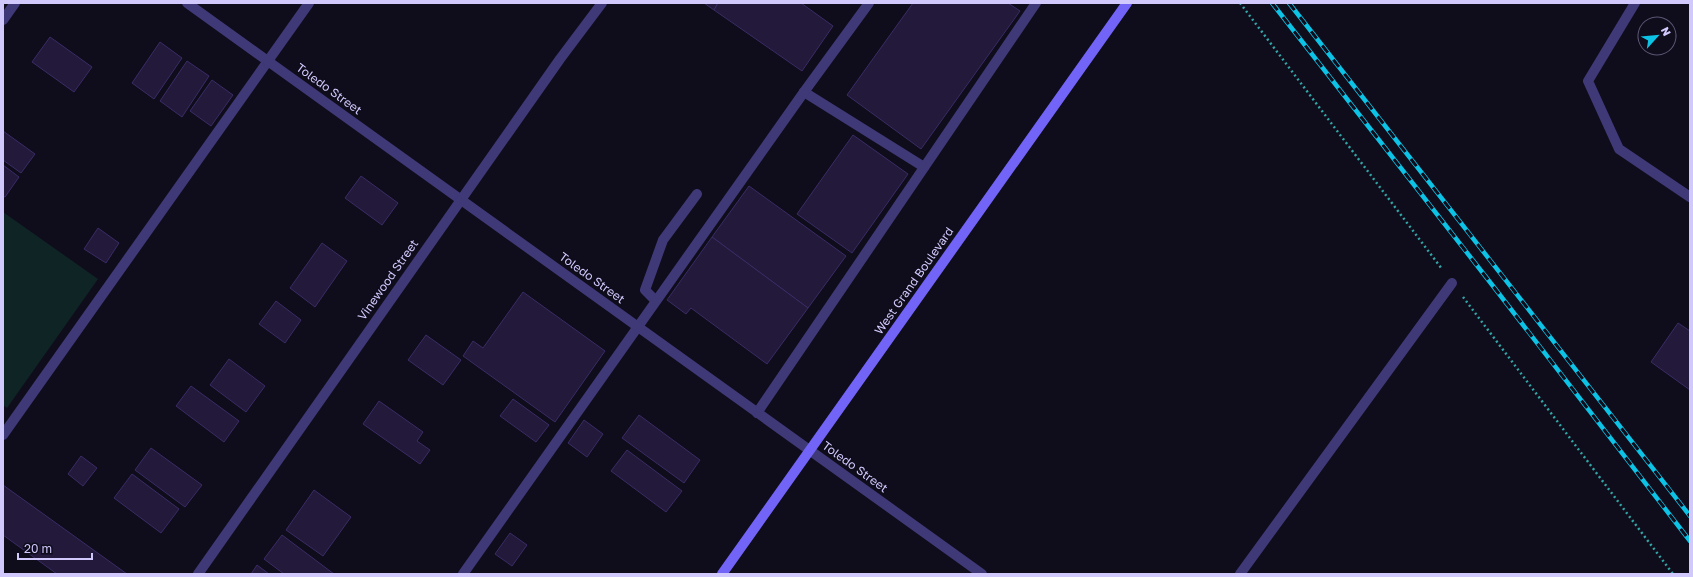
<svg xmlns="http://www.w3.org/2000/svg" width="1693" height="577" font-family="'Golos Text',sans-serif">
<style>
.green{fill:#0f2424}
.building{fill:#22193b;stroke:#3b2c66}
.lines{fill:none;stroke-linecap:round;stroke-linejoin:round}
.path{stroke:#32a6a6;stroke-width:2.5;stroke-dasharray:2 3;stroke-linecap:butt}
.lane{stroke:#3f3978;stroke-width:10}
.street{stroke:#3f3978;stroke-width:10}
.secondary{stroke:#7164f7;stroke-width:10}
.rail-casing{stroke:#0cc2e5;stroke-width:4.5}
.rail{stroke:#0f0c1b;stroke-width:3;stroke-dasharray:9;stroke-linecap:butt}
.labels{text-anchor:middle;stroke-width:3;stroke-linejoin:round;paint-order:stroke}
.street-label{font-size:12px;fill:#d1c8fc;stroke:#0f0c1b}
</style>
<rect width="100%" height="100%" fill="#0f0c1b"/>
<polygon class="green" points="3,212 98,279 7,408 3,405"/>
<g class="building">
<polygon points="704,3 718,3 714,10"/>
<polygon points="718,3 801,3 833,26 802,71 714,10"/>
<polygon points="913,3 1008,3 1020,11 921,149 847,95"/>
<polygon points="50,37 92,67 74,92 32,62"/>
<polygon points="160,42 182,58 154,99 132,83"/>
<polygon points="187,61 209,76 182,117 160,101"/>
<polygon points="212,80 233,95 211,126 190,111"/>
<polygon points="3,131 35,154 21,173 3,160"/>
<polygon points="853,135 908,174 852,253 797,214"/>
<polygon points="3,165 19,177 5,197 3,196"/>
<polygon points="361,176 398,203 382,225 345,198"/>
<polygon points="749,186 846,256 808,308 712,237"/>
<polygon points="98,228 119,243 106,263 84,249"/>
<polygon points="712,237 808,308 767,364 691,308 686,314 667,300"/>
<polygon points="322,243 347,261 315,307 290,288"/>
<polygon points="523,292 605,351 555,422 463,356 473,341 483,348"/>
<polygon points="276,301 301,320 285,343 259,324"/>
<polygon points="1678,323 1690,331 1690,390 1651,362"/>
<polygon points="426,335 461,360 443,385 408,360"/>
<polygon points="229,359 265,386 246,412 210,385"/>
<polygon points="191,386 239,421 224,442 176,406"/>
<polygon points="513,399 549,425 536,442 500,416"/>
<polygon points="379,401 423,432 417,441 430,450 420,464 363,424"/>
<polygon points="639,415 700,460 684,483 622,438"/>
<polygon points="584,420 603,434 587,457 568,443"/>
<polygon points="151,448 202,485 185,507 135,470"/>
<polygon points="627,450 682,491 666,512 611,471"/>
<polygon points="81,456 97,468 83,486 68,474"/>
<polygon points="132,474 179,509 161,533 114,498"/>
<polygon points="3,485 127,574 57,574 3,535"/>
<polygon points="314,490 351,517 323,556 286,530"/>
<polygon points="510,533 527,545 512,566 495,554"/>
<polygon points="282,535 334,574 284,574 264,559"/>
<polygon points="257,565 269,574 251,574"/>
</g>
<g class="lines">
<g class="path">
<polyline points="1240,3 1442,269"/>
<polyline points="1463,297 1673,574"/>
</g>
<g class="lane">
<polyline points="1635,3 1588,81 1619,149 1690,197"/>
<polyline points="804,92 924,167"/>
<polyline points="655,300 645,290 663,240 697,194"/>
<polyline points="757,413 1036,3"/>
<polyline points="3,435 309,3"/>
<polyline points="463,574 804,92 869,3"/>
<polyline points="1240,574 1452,283"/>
</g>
<g class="street">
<polyline points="187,3 982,574"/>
<polyline points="3,20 15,3"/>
<polyline points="198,574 560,59 602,3"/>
</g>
<polyline class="secondary" points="722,574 1127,3"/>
<defs>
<g id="rail">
<polyline points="1272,3 1493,286 1690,541"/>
<polyline points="1289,3 1690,516"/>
</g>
</defs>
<use href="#rail" class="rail-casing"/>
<use href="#rail" class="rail"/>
</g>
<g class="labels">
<g class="street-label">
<text transform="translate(329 89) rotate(36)" y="4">Toledo Street</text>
<text transform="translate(592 278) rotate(36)" y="4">Toledo Street</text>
<text transform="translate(388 280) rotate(-55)" y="4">Vinewood Street</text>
<text transform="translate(914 281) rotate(-55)" y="4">West Grand Boulevard</text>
<text transform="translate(855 467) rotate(36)" y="4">Toledo Street</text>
</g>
</g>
<rect width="1693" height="577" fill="none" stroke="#d1c8fc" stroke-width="8"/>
<g transform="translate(1657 36) rotate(63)"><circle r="19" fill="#0f0c1b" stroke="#5d5775"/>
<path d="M0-3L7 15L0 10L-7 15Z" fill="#0cc2e5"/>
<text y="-6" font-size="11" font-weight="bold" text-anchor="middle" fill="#d1c8fc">N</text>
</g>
<path d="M18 553v6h74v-6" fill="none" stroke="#d1c8fc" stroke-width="2"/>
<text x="24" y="553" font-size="12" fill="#d1c8fc" stroke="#0f0c1b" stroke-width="3" paint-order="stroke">20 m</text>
</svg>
